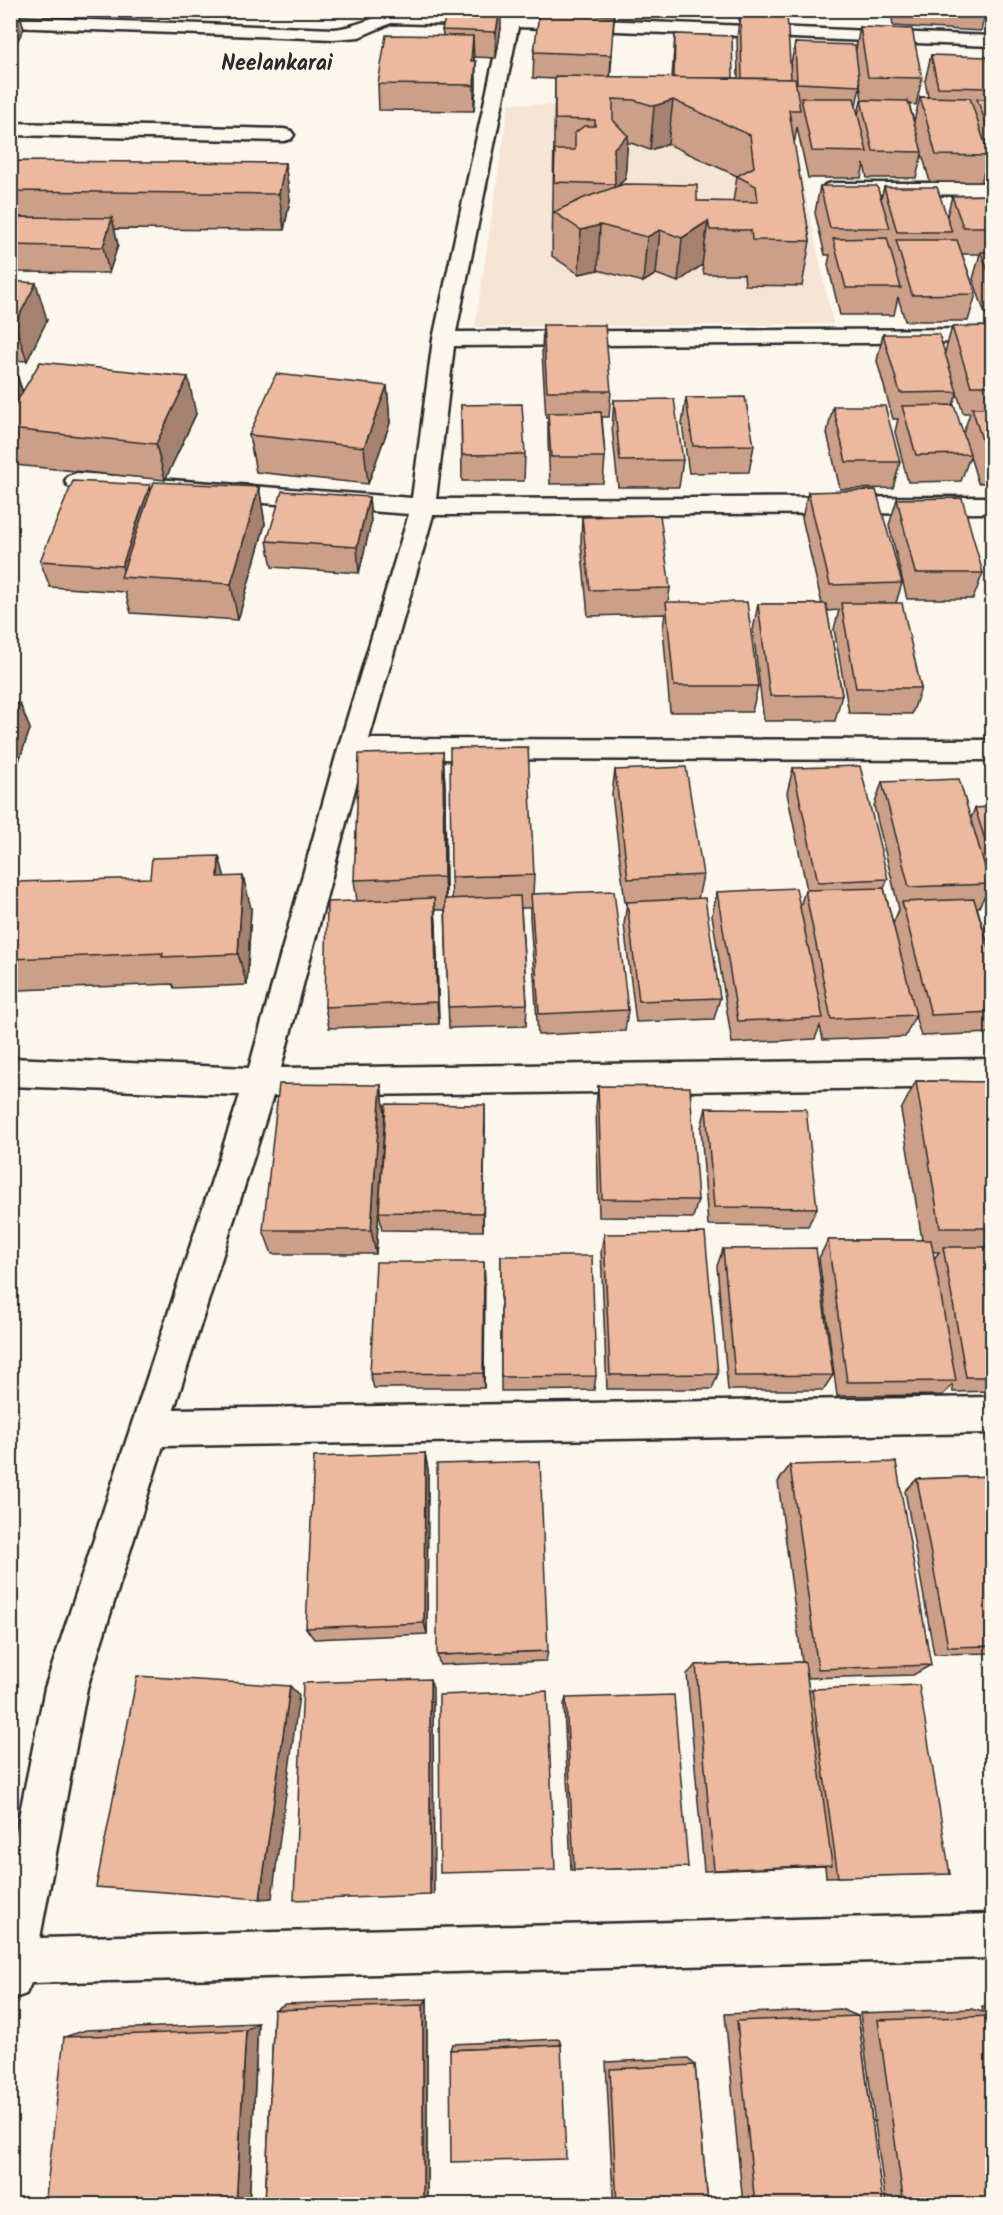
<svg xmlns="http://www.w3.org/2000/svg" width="1003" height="2215" font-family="Kalam,sans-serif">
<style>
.built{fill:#f6e4d5}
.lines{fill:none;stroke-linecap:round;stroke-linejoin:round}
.minor-casing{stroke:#2b2b2b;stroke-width:5}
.minor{fill:#fbf7ec;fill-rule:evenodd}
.wall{fill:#cb9f88;stroke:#2b2b2b;stroke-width:1.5;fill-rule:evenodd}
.shaded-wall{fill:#a5826f;stroke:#2b2b2b;stroke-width:1.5}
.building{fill:#ecb99e;stroke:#2b2b2b;stroke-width:1.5}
.labels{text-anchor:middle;stroke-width:5;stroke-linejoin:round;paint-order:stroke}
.far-district-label{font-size:22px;font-weight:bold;fill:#2b2b2b;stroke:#fbf7ec}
</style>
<rect width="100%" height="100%" fill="#fbf7ec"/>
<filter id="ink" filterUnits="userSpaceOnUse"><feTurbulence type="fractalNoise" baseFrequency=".0167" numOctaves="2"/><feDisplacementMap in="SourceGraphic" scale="12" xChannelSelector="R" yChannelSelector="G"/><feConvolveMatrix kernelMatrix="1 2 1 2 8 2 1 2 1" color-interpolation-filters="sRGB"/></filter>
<g filter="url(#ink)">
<polygon class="built" points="509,103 789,118 833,324 475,327"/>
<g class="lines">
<defs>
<g id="minor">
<path d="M 403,12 L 992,36 L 992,46 L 518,27 L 456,332 L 992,329 L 992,342 L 454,346 L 436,499 L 992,497 L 992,513 L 433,515 L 369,739 L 992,740 L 992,760 L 363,759 L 281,1068 L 992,1059 L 992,1087 L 273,1096 L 174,1409 L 992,1397 L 992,1433 L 163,1446 L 87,1688 L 40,1938 L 992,1914 L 992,1958 L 31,1983 L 26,1994 L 10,2000 L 10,1862 L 45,1688 L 240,1095 L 10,1086 L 10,1058 L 249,1068 L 338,749 L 409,514 L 77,489 L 68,486 L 65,481 L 68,476 L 77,473 L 412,498 L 433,339 L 501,26 L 391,23 L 359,37 L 334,39 L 10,27 L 10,17 L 334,29 C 359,27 378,13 403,12 Z"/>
<polygon points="10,123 284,129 291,131 294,135 291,139 284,141 10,135"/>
<polygon points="832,183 992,183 992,195 825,193 822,189 825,185"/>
</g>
</defs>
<use href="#minor" class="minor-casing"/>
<use href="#minor" class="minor"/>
</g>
<g class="wall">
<polygon points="406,10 432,10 432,12"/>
<polygon points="891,10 986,10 981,31 893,26"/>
<path d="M 740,12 L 790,69 L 795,43 L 856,49 L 860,27 L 922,78 L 916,105 L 909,104 L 914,121 L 920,97 L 928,97 L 925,81 L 931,55 L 990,69 L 993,61 L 993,182 L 989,182 L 985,169 L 981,182 L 930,182 L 922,154 L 916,178 L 867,178 L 864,164 L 861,178 L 808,178 L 797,127 L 794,145 L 810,241 L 802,286 L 745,285 L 744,274 L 704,274 L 702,265 L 678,282 L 656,274 L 643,282 L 598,270 L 579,274 L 552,256 L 555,79 L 533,78 L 534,52 L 614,16 L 610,77 L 672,78 L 675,34 L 733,78 L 738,78 L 737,38 ZM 859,78 L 862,100 L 861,100 L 858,115 L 856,106 L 860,86 ZM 627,143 L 631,143 L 650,150 L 668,144 L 737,176 L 733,202 L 697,201 L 617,187 L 625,179 Z"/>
<polygon points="501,28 496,58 474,57 476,87 474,111 379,110 378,84 443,35 442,30"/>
<polygon points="285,163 290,200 284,230 114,229 118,245 109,273 17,272 10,251 10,241 16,228 12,228 10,223 10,167"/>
<polygon points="820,186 881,198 884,187 947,216 952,196 993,195 993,314 985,314 973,279 980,254 962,254 976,294 968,321 905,321 898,297 894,315 840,315 828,265 830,255 825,255 815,213"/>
<polygon points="10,281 47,320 27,361 10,360"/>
<polygon points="543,325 611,391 609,417 602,417 605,457 603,483 550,484 548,440 548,418 546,418 542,352"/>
<path d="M 993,326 L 993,483 L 978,483 L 970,456 L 961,481 L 908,482 L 895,432 L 898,419 L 893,419 L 877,361 L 883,334 L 945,352 L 952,327 ZM 957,393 L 963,413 L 970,413 L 963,434 L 953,405 Z"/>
<polygon points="10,369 15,370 23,392 196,414 165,480 15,465 10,453"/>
<polygon points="387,386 390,423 368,484 256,472 249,435"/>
<polygon points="686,398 754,445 749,472 689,473 682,424"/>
<polygon points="614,400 683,460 679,487 618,487 612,427"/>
<polygon points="461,405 525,454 524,481 462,481"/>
<polygon points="833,406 900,462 893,488 840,489 827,433"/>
<polygon points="259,487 265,524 238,620 131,613 125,592 50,587 40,561 151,490"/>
<polygon points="808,492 902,583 896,603 921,688 912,714 849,713 834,629 839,610 827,611 842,695 835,721 764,721 753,630 758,604 822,604 802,518"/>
<polygon points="369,497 371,523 359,573 272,567 267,541"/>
<polygon points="897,499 983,573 973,599 907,599 889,525"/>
<polygon points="582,517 670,588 668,602 758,686 752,712 670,712 663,628 665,614 588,616 581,543"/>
<polygon points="993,618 993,646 988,629"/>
<polygon points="10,703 20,704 30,729 15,772 10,772"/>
<polygon points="443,752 445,787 446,899 452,899 451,877 534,875 533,894 628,1010 625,1031 538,1035 530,917 530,908 521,908 527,1004 526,1026 449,1028 445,910 435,910 439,1024 329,1028 325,1007 357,901 354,880"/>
<polygon points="793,768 888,879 884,888 893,924 899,909 874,806 882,782 971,818 975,808 993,807 993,897 984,898 984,897 979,907 977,907 993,961 993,1033 921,1036 915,1016 905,1037 823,1040 820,1026 815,1039 732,1043 712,915 717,892 800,907 805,890 807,890 787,793"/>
<polygon points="615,770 703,875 698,899 720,998 714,1019 636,1022 624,925 627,902 625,902 612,794"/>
<polygon points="225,877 251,908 247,985 174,988 172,984 19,990 10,974 10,914"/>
<polygon points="993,914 993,949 986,927"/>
<path d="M 916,1081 L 993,1082 L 993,1391 L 953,1392 L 952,1385 L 943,1395 L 837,1396 L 819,1258 L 828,1240 L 922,1240 L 901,1110 ZM 933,1252 L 939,1252 L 934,1259 Z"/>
<polygon points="381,1085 385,1113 376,1254 272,1254 263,1230"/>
<polygon points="598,1086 698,1200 693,1218 599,1217 596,1107"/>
<polygon points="706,1108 817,1208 808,1226 708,1225 701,1128"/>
<polygon points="485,1125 483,1231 382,1230 379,1212"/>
<polygon points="604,1234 718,1374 712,1389 607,1389 601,1251"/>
<polygon points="723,1249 833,1375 823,1390 728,1390 717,1266"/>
<polygon points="501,1256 596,1376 594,1390 501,1391"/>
<polygon points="484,1262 484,1388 374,1388 370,1374"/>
<polygon points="425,1453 428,1470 427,1634 314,1639 306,1628"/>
<polygon points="790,1465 931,1665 913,1675 807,1678 809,1691 812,1689 950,1874 826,1877 825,1866 704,1871 687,1674 696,1665 802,1662 778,1482"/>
<polygon points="993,1476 993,1653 934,1654 905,1491 917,1479"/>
<polygon points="548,1651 546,1661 440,1665 437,1655"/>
<polygon points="566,1698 688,1867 571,1870 564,1704"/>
<polygon points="427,1999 427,2205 265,2205 274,2010 285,2004"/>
<polygon points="982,2007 993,2007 993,2205 886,2205 860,2013 971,2009 983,2012"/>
<polygon points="841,2009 858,2016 883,2205 743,2205 725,2014"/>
<polygon points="258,2023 249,2205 64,2037 86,2030"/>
<polygon points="559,2039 561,2045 450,2050 452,2044"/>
<polygon points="688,2058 695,2065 708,2205 617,2205 613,2195 606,2062"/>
</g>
<g class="shaded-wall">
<polygon points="10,10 19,10 24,29 10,55"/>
<polygon points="500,10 501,10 501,28 496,58 496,32"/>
<polygon points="614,16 613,42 610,81 611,55"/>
<polygon points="473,36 474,62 471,87 471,61"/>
<polygon points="476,61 476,87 474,111 474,85"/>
<polygon points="673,100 668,144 650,150 654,106"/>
<polygon points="628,136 625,179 614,189 614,148"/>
<polygon points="285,163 290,200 284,230 279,194"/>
<polygon points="112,218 118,245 109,273 103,247"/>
<polygon points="708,221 702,265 678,282 682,238"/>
<polygon points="600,225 598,270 579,274 581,230"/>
<polygon points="660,230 656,274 643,282 647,237"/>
<polygon points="36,283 47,320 27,361 15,324"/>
<polygon points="15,370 24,397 10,422 10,379"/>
<polygon points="188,377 196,414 165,480 156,444"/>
<polygon points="387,386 390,423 368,484 364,447"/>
<polygon points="150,485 156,512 125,578 122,566"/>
<polygon points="259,487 265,524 238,620 231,584"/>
<polygon points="369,497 371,523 359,573 357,547"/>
<polygon points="20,704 30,729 15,772 10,762 10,730"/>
<polygon points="443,752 445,787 446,910 444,877"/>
<polygon points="219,856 228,889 218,877"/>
<polygon points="243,876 251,908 247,985 238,954"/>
<polygon points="434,898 436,921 439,1024 437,1002"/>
<polygon points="381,1085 385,1113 376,1254 371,1230"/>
<polygon points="485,1105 485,1125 483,1231 483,1213"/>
<polygon points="484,1262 485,1279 484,1388 483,1373"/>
<polygon points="425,1453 428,1470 427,1634 424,1623"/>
<polygon points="430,1679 433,1688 434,1894 430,1895"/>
<polygon points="290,1686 299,1695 272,1898 260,1899"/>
<polygon points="427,1999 427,2205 423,2205 423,2005"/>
<polygon points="258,2023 249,2205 236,2205 246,2030"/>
</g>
<g class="building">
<polygon points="447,10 500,10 496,32 442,30"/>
<polygon points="740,12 787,14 791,79 742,78"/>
<polygon points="539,13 614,16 611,55 534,52"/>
<polygon points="860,27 912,29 922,78 868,77"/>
<polygon points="675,34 732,36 733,78 674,78"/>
<polygon points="386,35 473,36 471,61 476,61 474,85 378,84"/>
<polygon points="795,43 855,45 860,86 797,83"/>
<polygon points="931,55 987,57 993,78 993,88 938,87"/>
<polygon points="555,76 795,79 800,110 789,110 810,241 752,240 751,230 710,230 708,221 682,238 660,230 647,237 600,225 581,230 554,212 584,198 624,184 697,185 697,201 758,202 756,186 737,176 754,167 750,135 673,100 654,106 634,100 613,99 613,120 628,136 614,148 615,184 554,182 555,150 575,150 575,133 584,126 595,126 595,120 555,119"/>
<polygon points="920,97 970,98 989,156 936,155"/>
<polygon points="801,98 854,98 867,152 812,151"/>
<polygon points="977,99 993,99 993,142"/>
<polygon points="861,100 908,101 922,152 873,151"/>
<polygon points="13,161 285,163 279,194 10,191 10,167"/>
<polygon points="820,186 877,186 890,228 830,228"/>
<polygon points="884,187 937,187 952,232 897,232"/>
<polygon points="993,195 993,227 963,227 952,196"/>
<polygon points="20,217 112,218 103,247 10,245 10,241"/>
<polygon points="887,238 901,288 846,288 833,239"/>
<polygon points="896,240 957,240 976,294 912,295"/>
<polygon points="981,252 993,252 993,285"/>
<polygon points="10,281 36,283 15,324 10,324"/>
<polygon points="543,325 605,325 611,391 547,391"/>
<polygon points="993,326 993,386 971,386 952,327"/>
<polygon points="883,334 939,334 957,392 900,393"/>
<polygon points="40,362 188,377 156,444 10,429 10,413"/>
<polygon points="10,369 15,370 10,379"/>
<polygon points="276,374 387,386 364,447 249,435"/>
<polygon points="745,397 754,445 693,446 686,398"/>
<polygon points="674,399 683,460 620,461 614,400"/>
<polygon points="522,404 525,454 462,455 461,405"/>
<polygon points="954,405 970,454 916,455 902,406"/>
<polygon points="833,406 885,406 900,462 846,462"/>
<polygon points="972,408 993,408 993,456 987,456"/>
<polygon points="601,412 605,457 551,457 548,413"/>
<polygon points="73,481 150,485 122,566 40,561"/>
<polygon points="154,482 259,487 231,584 121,577"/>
<polygon points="876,490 902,583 830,585 808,492"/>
<polygon points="282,491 369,497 357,547 267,541"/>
<polygon points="962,498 983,573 915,573 897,499"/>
<polygon points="660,515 670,588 590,590 582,517"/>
<polygon points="666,602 747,602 758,686 674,686"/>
<polygon points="841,603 902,603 921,688 856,688"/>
<polygon points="758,604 826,604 842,695 770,696"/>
<polygon points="10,703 20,704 10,730"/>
<polygon points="528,747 534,875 451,877 450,748"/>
<polygon points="443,752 444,877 354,880 359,754"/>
<polygon points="860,766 888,879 818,882 793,768"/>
<polygon points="686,767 703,875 628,879 615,770"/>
<polygon points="959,779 990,884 909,887 882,782"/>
<polygon points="993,807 993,865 975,808"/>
<polygon points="219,856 218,877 243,876 238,954 162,957 163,953 10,959 10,914 16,882 150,878 152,858"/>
<polygon points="796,888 823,1018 738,1021 717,892"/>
<polygon points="884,888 916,1015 831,1019 805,890"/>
<polygon points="614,891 628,1010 539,1014 531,894"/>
<polygon points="520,896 527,1004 448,1007 445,899"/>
<polygon points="434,898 437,1002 325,1007 327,902"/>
<polygon points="705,898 720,998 639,1001 627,902"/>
<polygon points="974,899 993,961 993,1012 931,1015 902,902"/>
<polygon points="916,1081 993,1082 993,1228 940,1228"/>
<polygon points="279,1084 381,1085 371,1230 263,1230"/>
<polygon points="598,1086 690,1087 698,1200 602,1199"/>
<polygon points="386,1104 485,1105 483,1213 379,1212"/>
<polygon points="706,1108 806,1109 817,1208 714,1207"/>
<polygon points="705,1233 718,1374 610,1375 604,1234"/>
<polygon points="828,1240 931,1240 956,1381 847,1382"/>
<polygon points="943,1247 993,1247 993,1377 966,1377"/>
<polygon points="816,1248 833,1375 735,1376 723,1249"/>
<polygon points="501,1256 592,1256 596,1376 501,1377"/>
<polygon points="376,1262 484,1262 483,1373 370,1374"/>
<polygon points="425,1453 424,1623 306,1628 314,1457"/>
<polygon points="540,1461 548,1651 437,1655 437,1464"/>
<polygon points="896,1462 931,1665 818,1669 790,1465"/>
<polygon points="993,1476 993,1646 948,1647 917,1479"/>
<polygon points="805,1662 832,1865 714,1870 696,1665"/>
<polygon points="137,1676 290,1686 260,1899 96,1887"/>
<polygon points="430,1679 430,1895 294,1900 303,1683"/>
<polygon points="919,1685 950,1874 838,1877 812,1689"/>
<polygon points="547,1691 555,1870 440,1873 439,1695"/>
<polygon points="674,1695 688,1867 574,1870 566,1698"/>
<polygon points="423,2005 423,2205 265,2205 274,2010"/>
<polygon points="858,2016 883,2205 755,2205 737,2021"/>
<polygon points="993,2016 993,2205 904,2205 878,2020"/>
<polygon points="246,2030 236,2205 45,2205 64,2037"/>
<polygon points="561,2045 566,2159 451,2162 450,2050"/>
<polygon points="695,2065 708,2205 617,2205 610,2069"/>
</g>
</g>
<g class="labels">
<g class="far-district-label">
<text x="277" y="70">Neelankarai</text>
</g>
</g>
<rect width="1003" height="2215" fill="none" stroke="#fbf7ec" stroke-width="36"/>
<rect x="18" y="18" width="967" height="2179" fill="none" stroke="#2b2b2b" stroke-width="2" filter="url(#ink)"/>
</svg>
